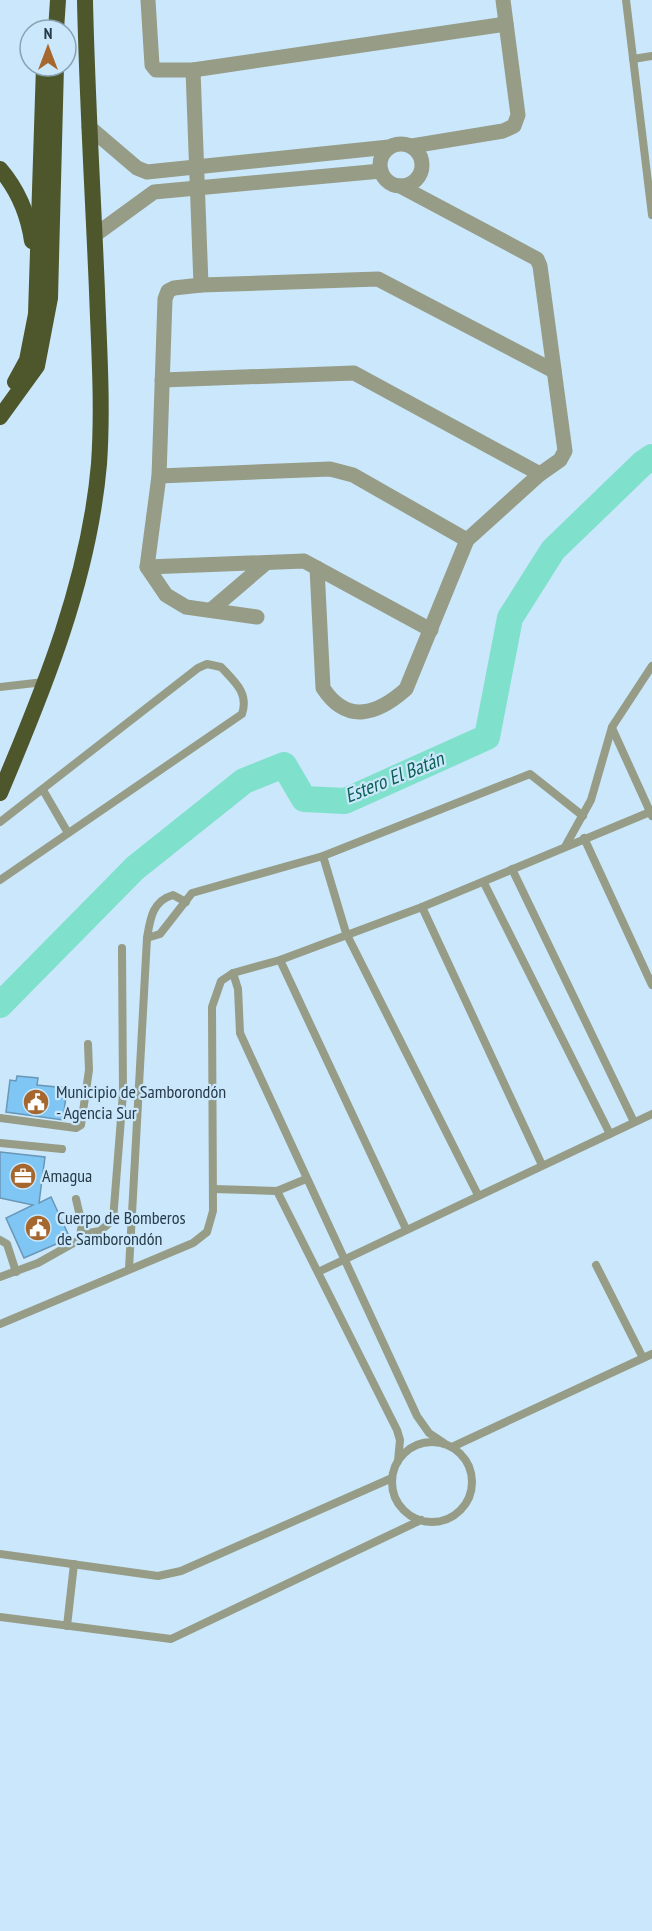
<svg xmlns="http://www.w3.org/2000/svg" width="652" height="1931" font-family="'PT Sans Narrow',sans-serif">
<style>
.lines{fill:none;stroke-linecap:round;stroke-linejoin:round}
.river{stroke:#7fe0cc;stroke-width:26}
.building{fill:#80c6f4;stroke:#6997b7;stroke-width:1.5}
.service{stroke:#969c86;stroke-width:8}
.minor{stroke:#969c86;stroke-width:15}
.trunk{stroke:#4e572c;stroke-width:16}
.labels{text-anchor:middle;stroke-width:4.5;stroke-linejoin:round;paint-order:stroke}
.poi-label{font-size:18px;fill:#273a48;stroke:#cae7fb;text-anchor:start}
.water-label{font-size:20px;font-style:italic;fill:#0c5f52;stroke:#cae7fb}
</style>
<rect width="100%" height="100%" fill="#cae7fb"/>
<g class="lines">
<polyline class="river" points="0,1005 135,868 244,781 284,765 304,799 345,801 487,737 510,618 553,550 642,464 652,457"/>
</g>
<g class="building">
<polygon points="17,1076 38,1078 37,1085 67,1088 63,1120 6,1112 10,1080 16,1081"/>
<polygon points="0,1152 45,1157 39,1203 51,1197 70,1238 24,1258 6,1218 33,1205 0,1198"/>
</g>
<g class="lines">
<g class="service">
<polyline points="626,0 652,215"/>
<polyline points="633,59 652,56"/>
<polyline points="0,687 44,682"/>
<polyline points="612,728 652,816"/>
<polyline points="43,790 68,833"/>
<path d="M 0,822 L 198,668 L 207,664 L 221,667 C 235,682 249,693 242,714 L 0,880"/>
<polyline points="584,838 652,985"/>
<polyline points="566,845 591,800 612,727 652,666"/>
<polyline points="323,856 346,933 478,1195"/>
<polyline points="512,869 634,1122"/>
<polyline points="484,883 610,1134"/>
<polyline points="422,907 542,1165"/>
<path d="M 147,938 C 150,920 152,901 173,895 L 186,902"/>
<polyline points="280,960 406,1229"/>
<polyline points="233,973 238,989 240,1033 250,1055 417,1416 429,1433 444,1443"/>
<polyline points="0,1118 76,1128 81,1125 89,1070 88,1044"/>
<polyline points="0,1143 62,1149"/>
<polyline points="213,1189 277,1191 306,1179"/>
<polyline points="277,1191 397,1430 400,1440 398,1461"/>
<polyline points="82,1234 100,1231 113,1220 123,1093 122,948"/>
<polyline points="0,1240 7,1244 16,1272"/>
<polyline points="596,1265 643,1358"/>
<polyline points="129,1269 147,938 160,934 192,893 323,856 530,774 583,816"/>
<polyline points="318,1272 652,1114"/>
<polyline points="0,1277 38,1263 79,1240 82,1225 76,1199"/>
<polyline points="0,1324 193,1243 207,1232 213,1211 212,1007 221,981 233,973 280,960 422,907 650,812"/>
<circle cx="432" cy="1482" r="40"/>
<polyline points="452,1447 652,1354"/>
<polyline points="0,1554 158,1576 181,1571 392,1478"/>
<polyline points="0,1617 171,1639 421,1520"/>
<polyline points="67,1626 74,1564"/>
</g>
<g class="minor">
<polyline points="148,0 152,65 156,70 193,70 506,24"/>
<polyline points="193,70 201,285"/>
<polyline points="89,127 137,168 147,172 389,147"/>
<circle cx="401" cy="165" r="21"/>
<polyline points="412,146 503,131 514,126 518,115 503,0"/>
<polyline points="95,235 154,192 381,171"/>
<polyline points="162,380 354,373 540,474"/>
<polyline points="159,476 330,469 353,475 467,540"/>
<polyline points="147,567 304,561 431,630"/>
<path d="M 317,568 L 323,688 C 347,725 378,714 406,689 L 467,540 L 540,474 L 560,460 L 565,451 L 540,266 L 537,259 L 400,186"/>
<polyline points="211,610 266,563"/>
<polyline points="257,617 186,607 166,595 147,567 159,476 165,299 168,291 174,288 201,285 378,279 554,371"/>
</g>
<g class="trunk">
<polyline points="56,30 58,0"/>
<path d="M 0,169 C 18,190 28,214 32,241"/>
<polyline points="15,382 27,360 36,314 44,66"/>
<polyline points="0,417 37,366 50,298 56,66"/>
<path d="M 0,793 C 45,687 89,579 99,464 C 103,406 99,348 97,291 C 93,194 87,97 85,0"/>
</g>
</g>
<defs>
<symbol id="civic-disc" viewBox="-11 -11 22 22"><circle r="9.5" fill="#a6672f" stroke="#cae7fb"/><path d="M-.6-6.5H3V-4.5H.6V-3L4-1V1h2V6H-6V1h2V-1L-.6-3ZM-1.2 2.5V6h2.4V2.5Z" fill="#fff"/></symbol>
<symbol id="office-disc" viewBox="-11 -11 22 22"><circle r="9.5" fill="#a6672f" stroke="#cae7fb"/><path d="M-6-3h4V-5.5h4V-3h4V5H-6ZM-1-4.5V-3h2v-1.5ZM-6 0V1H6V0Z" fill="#fff"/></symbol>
</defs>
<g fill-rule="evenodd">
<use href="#civic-disc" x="21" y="1087" width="30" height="30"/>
<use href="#office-disc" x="8" y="1161" width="30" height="30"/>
<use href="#civic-disc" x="23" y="1213" width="30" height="30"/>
</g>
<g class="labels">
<g class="poi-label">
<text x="56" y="1098">Municipio de Samborondón<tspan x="56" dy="21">- Agencia Sur</tspan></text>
<text x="42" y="1182">Amagua</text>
<text x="57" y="1224">Cuerpo de Bomberos<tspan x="57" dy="21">de Samborondón</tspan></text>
</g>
<g class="water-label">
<text transform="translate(394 777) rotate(-22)" y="7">Estero El Batán</text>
</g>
</g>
<g transform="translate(48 48)"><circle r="28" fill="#cae7fb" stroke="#89a2b3" stroke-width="1.5"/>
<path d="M0-4.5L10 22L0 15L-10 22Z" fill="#a6672f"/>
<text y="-9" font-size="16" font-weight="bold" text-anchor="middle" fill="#273a48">N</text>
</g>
</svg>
